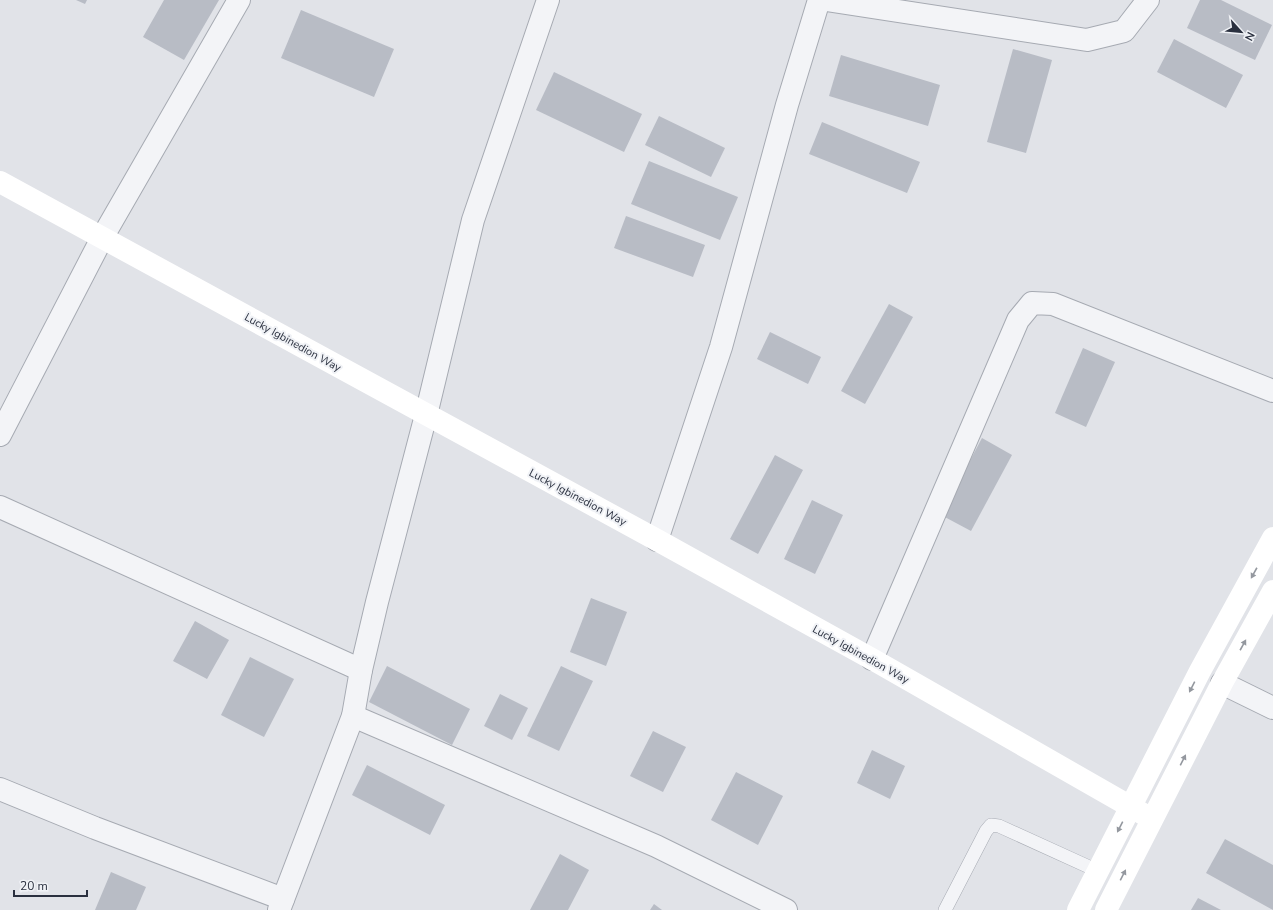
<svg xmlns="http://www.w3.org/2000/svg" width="1273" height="910" font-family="'Nunito Sans',sans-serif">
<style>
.building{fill:#b8bcc5}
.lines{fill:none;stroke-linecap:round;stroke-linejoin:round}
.lane-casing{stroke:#a6aab2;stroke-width:14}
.street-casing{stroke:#a6aab2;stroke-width:24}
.lane{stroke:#f3f4f7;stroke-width:13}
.street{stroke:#f3f4f7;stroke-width:22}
.secondary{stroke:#fff;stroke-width:22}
.oneway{fill:#94989f}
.labels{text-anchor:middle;stroke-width:4;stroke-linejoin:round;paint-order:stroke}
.street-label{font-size:11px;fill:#2a303f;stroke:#f0f2f6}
</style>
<rect width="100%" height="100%" fill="#e1e3e8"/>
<g class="building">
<polygon points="76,0 87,0 85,4"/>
<polygon points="164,0 219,0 184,60 143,37"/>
<polygon points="1200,0 1221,0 1272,25 1255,60 1187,28"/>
<polygon points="301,10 394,49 374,97 281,58"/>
<polygon points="1174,39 1243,75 1226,108 1157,72"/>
<polygon points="1013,49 1052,60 1026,153 987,142"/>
<polygon points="841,55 940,85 928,126 829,96"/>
<polygon points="554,72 642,114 624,152 536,110"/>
<polygon points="659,116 725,148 711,177 645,145"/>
<polygon points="822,122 920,162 907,193 809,154"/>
<polygon points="649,161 738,197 720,240 631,204"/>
<polygon points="626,216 705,245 693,277 614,248"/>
<polygon points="889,304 913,317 865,404 841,391"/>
<polygon points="770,332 821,357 808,384 757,359"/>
<polygon points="1083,348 1115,362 1086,427 1055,413"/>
<polygon points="982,438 1012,455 971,531 941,515"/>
<polygon points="775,455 803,470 758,554 730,539"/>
<polygon points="812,500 843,515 815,574 784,559"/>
<polygon points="591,598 627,612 606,666 570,652"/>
<polygon points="195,621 229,640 207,679 173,661"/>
<polygon points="250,657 294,679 264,737 221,715"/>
<polygon points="387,666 470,709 452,745 369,702"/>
<polygon points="561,666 593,681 559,751 527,736"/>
<polygon points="500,694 528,708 512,740 484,726"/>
<polygon points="653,731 686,747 663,792 630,776"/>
<polygon points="872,750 905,766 890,799 857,783"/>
<polygon points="367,765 445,805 430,835 352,795"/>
<polygon points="736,772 783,796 758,845 711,820"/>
<polygon points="1225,839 1273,865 1273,910 1206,873"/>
<polygon points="560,854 589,870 568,910 530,910"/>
<polygon points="111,872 146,887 136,910 95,910"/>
<polygon points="1198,898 1221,910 1191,910"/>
<polygon points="654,904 662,910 650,910"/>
</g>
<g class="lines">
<defs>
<polyline id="lane" points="945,910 986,831 991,825 999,826 1098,871"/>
<g id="street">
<polyline points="826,0 1087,40 1124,31 1148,0"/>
<polyline points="0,435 102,238 239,0"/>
<polyline points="0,507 361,670"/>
<polyline points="657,540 721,347 787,105 819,0"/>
<polyline points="872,659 1018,320 1032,303 1053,304 1273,391"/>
<polyline points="1222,683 1273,708"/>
<polyline points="353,716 656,846 786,910"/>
<polyline points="0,789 95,828 283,899"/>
<polyline points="279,910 353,716 361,670 377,602 426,415 473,220 548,0"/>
</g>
</defs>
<use href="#lane" class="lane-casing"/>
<use href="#street" class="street-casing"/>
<use href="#lane" class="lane"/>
<use href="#street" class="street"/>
<g class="secondary">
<polyline points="0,182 657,540 872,659 1152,819"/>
<polyline points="1078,910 1200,671 1273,538"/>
<polyline points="1106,910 1222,683 1273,591"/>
</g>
</g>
<defs><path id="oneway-solid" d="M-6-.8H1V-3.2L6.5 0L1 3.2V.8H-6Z"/></defs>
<g class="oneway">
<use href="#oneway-solid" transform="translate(1254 573) rotate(119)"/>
<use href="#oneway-solid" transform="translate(1243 645) rotate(-61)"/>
<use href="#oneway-solid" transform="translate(1192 687) rotate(117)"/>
<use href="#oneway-solid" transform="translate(1183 760) rotate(-63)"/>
<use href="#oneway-solid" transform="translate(1120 827) rotate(117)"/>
<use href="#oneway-solid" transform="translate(1123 875) rotate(-63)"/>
</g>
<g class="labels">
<g class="street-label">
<text transform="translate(293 342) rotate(29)" y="4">Lucky Igbinedion Way</text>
<text transform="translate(578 497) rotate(28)" y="4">Lucky Igbinedion Way</text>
<text transform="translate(861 654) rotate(29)" y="4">Lucky Igbinedion Way</text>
</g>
</g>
<g transform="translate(1241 32) rotate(117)" stroke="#f0f2f6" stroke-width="3" paint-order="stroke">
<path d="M0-3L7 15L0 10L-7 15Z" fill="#2a303f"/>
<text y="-6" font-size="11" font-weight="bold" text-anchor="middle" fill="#2a303f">N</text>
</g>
<path d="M14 890v6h73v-6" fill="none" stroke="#2a303f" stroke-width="2"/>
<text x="20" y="890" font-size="12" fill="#2a303f" stroke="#f0f2f6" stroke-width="3" paint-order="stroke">20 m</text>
</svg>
